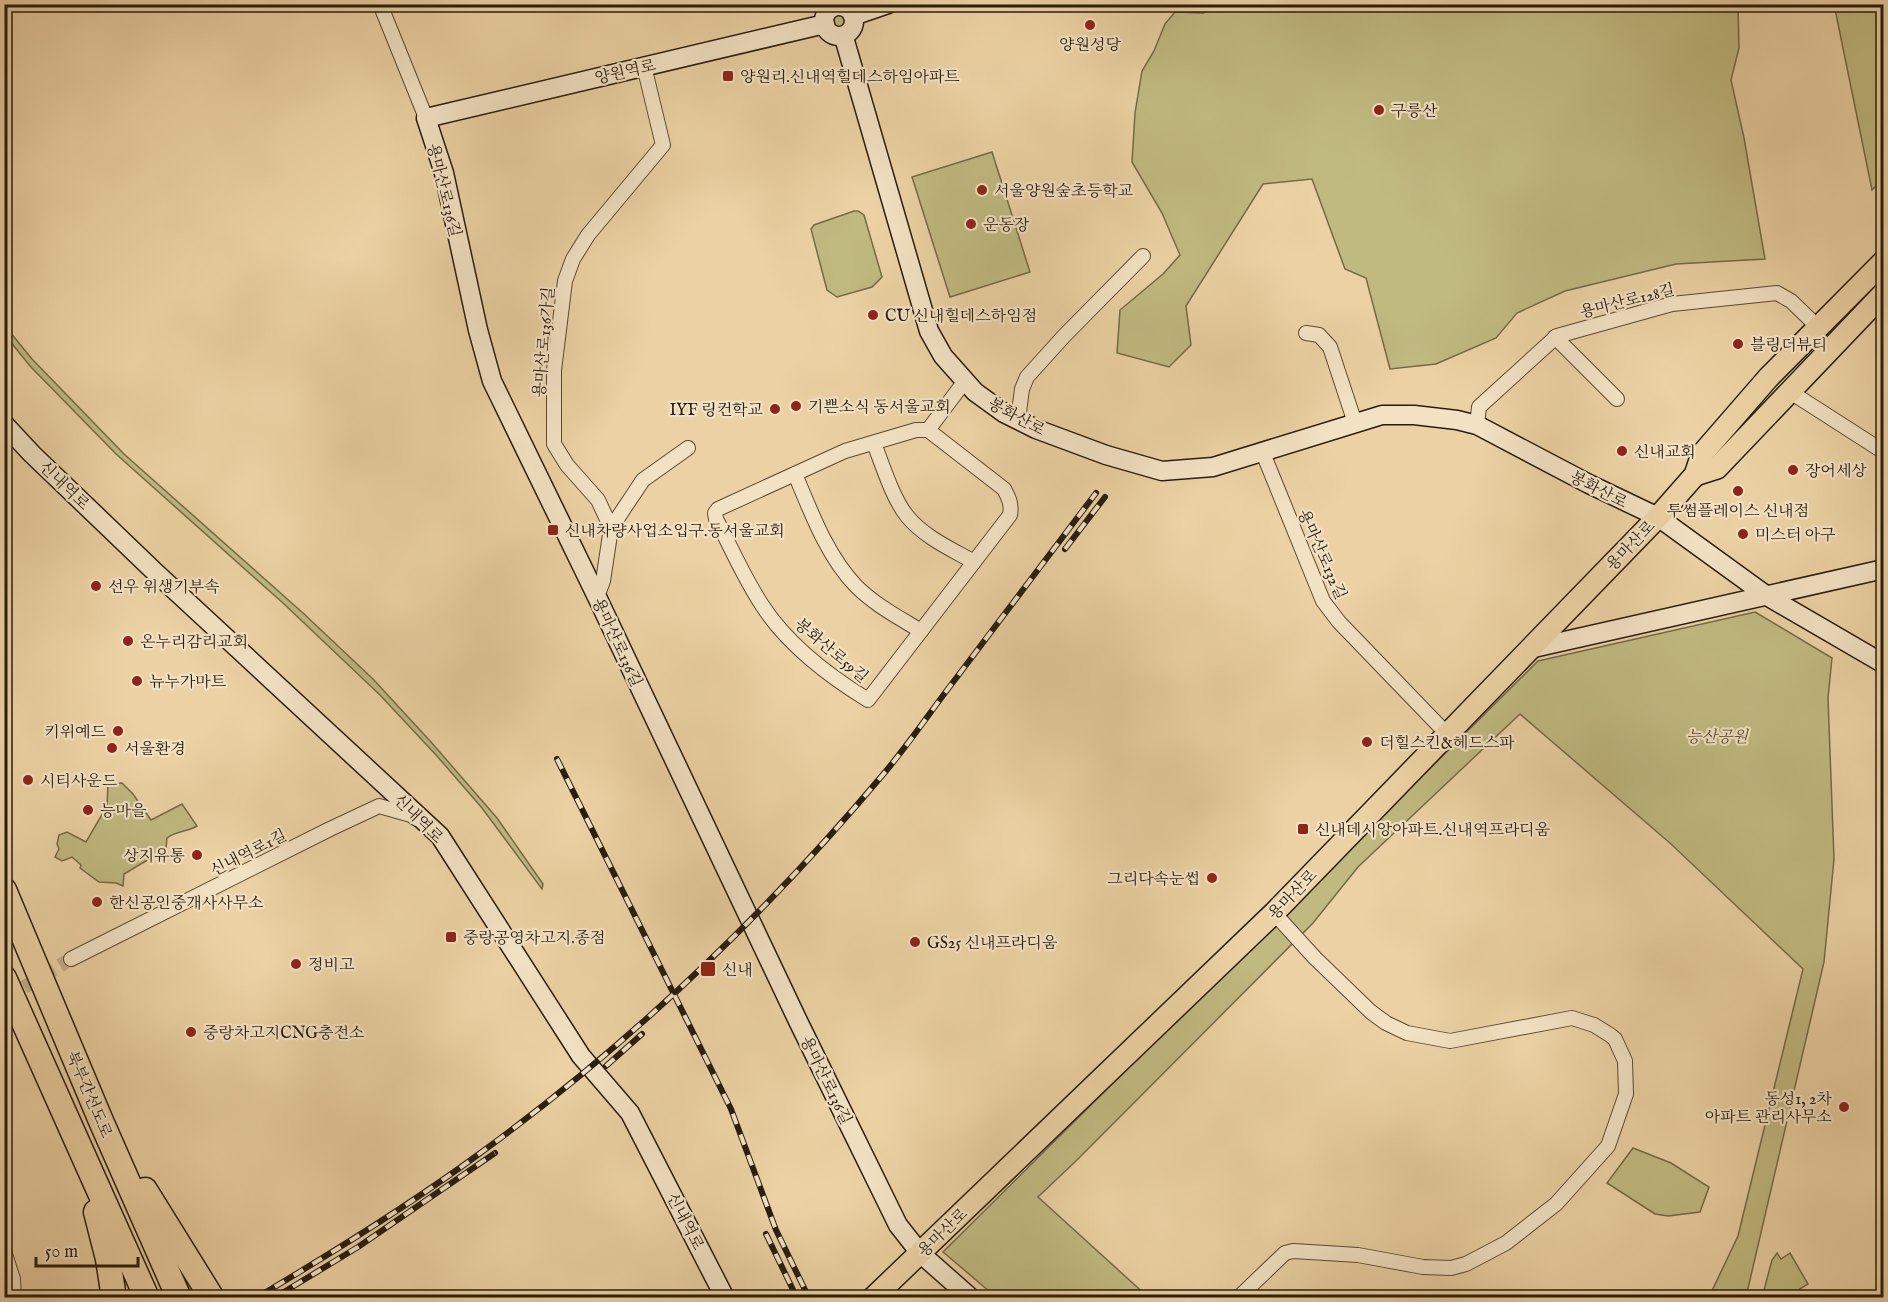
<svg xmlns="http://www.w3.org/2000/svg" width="1888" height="1302" font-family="'IM FELL English','Noto Serif KR',serif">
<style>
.green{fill:#c0b980;stroke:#746a48;stroke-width:1.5}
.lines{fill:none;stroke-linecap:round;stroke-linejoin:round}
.street-tunnel{stroke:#c4ad86;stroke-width:14;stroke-dasharray:14 7;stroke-linecap:butt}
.street-casing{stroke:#5a4935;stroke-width:16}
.secondary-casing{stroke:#291c10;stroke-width:21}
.primary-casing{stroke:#291c10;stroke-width:24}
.highway-casing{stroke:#291c10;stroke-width:27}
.street{stroke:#f2e1c3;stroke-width:14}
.secondary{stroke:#f2e1c3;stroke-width:18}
.primary{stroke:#ebd1a3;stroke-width:21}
.highway{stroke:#ebd1a3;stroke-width:24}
.rail-casing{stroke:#291c10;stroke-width:6}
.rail{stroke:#f2e1c3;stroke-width:4;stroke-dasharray:11;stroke-linecap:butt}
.poi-dot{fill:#8f2418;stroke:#f2e1c3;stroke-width:2}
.labels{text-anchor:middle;stroke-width:4.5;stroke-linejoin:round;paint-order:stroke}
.poi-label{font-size:16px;fill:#291c10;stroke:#f2e1c3;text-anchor:start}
.street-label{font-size:16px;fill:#291c10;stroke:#f2e1c3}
.park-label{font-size:16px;font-style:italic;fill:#564b32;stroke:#f2e1c3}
</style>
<rect width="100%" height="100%" fill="#ebd1a3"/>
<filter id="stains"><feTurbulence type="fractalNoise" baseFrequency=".00333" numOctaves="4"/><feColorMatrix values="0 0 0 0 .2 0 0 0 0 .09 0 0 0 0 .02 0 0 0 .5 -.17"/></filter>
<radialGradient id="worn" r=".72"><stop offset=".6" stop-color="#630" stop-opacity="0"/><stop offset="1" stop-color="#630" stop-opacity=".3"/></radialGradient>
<g class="green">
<polygon points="1225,4 1738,5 1739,48 1731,80 1744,138 1765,259 1676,264 1565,291 1517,313 1496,338 1436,364 1390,369 1366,278 1345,269 1312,179 1263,184 1186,306 1191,345 1169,367 1117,353 1120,310 1163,274 1180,255 1162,213 1132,162 1135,113 1142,71 1154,51 1165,24 1175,12 1203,13"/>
<polygon points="1827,5 1883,5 1883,179 1872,190 1835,9"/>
<circle cx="839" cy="21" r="9"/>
<polygon points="992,152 1030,272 950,297 912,177"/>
<polygon points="854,211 858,211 864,215 882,277 872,287 837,297 827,290 811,229 814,225"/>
<polygon points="5,326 32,359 124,454 303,613 373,679 431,742 497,818 543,884 542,889 482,808 437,756 380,695 284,604 116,454 30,366 5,335"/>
<polygon points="1755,612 1832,658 1828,698 1834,859 1824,962 1746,1297 1709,1297 1738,1236 1803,969 1671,844 1520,714 1358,867 1313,923 1077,1160 1038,1197 1148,1297 996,1297 943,1252 1538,661"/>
<path d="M 122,783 L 133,794 L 151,820 L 182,804 L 197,826 C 187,832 176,831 167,838 L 166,849 L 124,874 L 123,886 L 116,883 L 99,882 L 80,868 L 81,865 L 72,857 L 62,861 L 55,857 L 59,849 L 57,844 L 59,835 L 67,832 L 86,842 L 107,806 L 108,784 Z"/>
<polygon points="1633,1148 1671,1163 1709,1187 1700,1212 1668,1216 1655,1214 1607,1183"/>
<polygon points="1777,1253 1781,1259 1790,1253 1808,1284 1787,1297 1769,1297 1764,1290 1772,1260"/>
</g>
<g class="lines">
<polyline class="street-tunnel" points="6,998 71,959"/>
<defs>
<g id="street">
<polyline points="380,4 426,118"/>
<polyline points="1306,333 1319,335 1330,347 1355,423"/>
<polyline points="1555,337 1617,399"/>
<polyline points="1789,391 1884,452"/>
<polyline points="1018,420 1022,389 1027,377 1064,336 1143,256"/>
<polyline points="1477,425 1479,407 1557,336 1672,304 1777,293 1791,301 1818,327"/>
<path d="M 928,430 L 1004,489 C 1009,498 1012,505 1010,515 L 868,700 C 829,676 787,644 762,605 C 744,578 731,547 716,519 L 715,513 L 718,509 L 845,451 L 916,430 L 928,430 L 965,381"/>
<path d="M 874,443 C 882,464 893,499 907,516 C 924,537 951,549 974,562"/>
<polyline points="1263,453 1323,601 1339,622 1447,734"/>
<path d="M 795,474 C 811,512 827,556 856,586 C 875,605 898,617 921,631"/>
<polyline points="611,528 643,480 688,448"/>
<polyline points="597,597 603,581 611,528 598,500 567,465 554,444 554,370 565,281 573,259 588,235 663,145 644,66"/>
<polyline points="71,959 330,829 379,806 411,815 417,819"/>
<polyline points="4,1251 13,1279 14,1298"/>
<polyline points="1238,1298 1285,1253 1293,1251 1358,1255 1423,1267 1451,1268 1466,1264 1506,1243 1556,1204 1608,1146 1626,1094 1625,1061 1615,1039 1610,1035 1594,1025 1572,1018 1450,1041 1407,1033 1386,1023 1371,1012 1315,958 1274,913"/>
</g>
<g id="secondary">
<circle cx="839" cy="21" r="15"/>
<polyline points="853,16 888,4"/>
<polyline points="825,24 426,118 444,173 478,330 492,381 597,597 798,1021 898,1225 920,1253 971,1298"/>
<polyline points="845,41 929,331 943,356 975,392 1004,413 1036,429 1106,455 1162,471 1213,467 1382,415 1414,415 1457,420 1477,425 1589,484 1658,517 1767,596 1884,664"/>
<polyline points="4,424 32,454 155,572 440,836 581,1056 630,1113 725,1298"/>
<polyline points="1529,649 1884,569"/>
</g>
<g id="primary">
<polyline points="1695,475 1717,468 1884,293"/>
<polyline points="873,1298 1274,913 1658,517 1695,475 1702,454 1768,378 1884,261"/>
</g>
<g id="highway">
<polyline points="4,890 101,1121 179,1298"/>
<polyline points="4,978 147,1298"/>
<polyline points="145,1190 212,1298"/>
<polyline points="96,1212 108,1259 114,1298"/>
</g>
</defs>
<use href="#street" class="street-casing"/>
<use href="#secondary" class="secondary-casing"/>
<use href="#primary" class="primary-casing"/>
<use href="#highway" class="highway-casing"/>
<use href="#street" class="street"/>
<use href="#secondary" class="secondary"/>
<use href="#primary" class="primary"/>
<use href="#highway" class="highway"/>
<defs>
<g id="rail">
<polyline points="1065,549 1105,497"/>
<polyline points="557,759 731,1109 776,1230 809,1298"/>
<polyline points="606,1066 642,1034"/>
<polyline points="766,1234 797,1298"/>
<path d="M 256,1298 C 332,1253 408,1206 479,1154 C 630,1044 766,914 886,771 C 911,741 933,708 957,677 C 1003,616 1050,554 1096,493"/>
<polyline points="274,1298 358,1247 495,1153"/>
</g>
</defs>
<use href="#rail" class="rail-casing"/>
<use href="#rail" class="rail"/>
</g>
<g class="poi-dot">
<circle cx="1090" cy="25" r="6"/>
<rect x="722" y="70" width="12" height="12" rx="3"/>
<circle cx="1379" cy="110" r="6"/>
<circle cx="982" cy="190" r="6"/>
<circle cx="971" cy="224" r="6"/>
<circle cx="873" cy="315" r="6"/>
<circle cx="1738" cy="344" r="6"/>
<circle cx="796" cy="406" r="6"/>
<circle cx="775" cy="409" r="6"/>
<circle cx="1622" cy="451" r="6"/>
<circle cx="1793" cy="470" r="6"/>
<circle cx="1738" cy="491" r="6"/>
<rect x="547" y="524" width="12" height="12" rx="3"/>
<circle cx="1743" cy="534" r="6"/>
<circle cx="96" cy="586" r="6"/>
<circle cx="128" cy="641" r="6"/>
<circle cx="137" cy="681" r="6"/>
<circle cx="118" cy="731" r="6"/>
<circle cx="1367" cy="742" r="6"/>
<circle cx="112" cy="748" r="6"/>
<circle cx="28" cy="780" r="6"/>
<circle cx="88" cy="810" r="6"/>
<rect x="1297" y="823" width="12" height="12" rx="3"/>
<circle cx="197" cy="855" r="6"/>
<circle cx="1212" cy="878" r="6"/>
<circle cx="97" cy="902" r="6"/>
<rect x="445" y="931" width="12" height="12" rx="3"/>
<circle cx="915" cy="942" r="6"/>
<circle cx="296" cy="964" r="6"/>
<rect x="700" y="961" width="16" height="16" rx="3"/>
<circle cx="191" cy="1032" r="6"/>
<circle cx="1844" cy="1107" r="6"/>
</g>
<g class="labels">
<g class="poi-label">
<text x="1090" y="50" text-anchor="middle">양원성당</text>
<text x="740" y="82">양원리.신내역힐데스하임아파트</text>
<text x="1391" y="116">구릉산</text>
<text x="994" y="196">서울양원숲초등학교</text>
<text x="983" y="230">운동장</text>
<text x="885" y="321">CU 신내힐데스하임점</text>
<text x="1750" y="350">블링더뷰티</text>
<text x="808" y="412">기쁜소식 동서울교회</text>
<text x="763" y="415" text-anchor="end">IYF 링컨학교</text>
<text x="1634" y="457">신내교회</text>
<text x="1805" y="476">장어세상</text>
<text x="1738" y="516" text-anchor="middle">투썸플레이스 신내점</text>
<text x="565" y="536">신내차량사업소입구.동서울교회</text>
<text x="1755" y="540">미스터 아구</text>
<text x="108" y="592">선우 위생기부속</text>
<text x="140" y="647">온누리감리교회</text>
<text x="149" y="687">뉴누가마트</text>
<text x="106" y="737" text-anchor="end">키위예드</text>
<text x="1379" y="748">더힐스킨&amp;헤드스파</text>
<text x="124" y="754">서울환경</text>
<text x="40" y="786">시티사운드</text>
<text x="100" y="816">능마을</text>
<text x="1315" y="835">신내데시앙아파트.신내역프라디움</text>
<text x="185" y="861" text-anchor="end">상지유통</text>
<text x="1200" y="884" text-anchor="end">그리다속눈썹</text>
<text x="109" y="908">한신공인중개사사무소</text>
<text x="463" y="943">중랑공영차고지.종점</text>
<text x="927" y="948">GS25 신내프라디움</text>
<text x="308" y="970">정비고</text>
<text x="722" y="975">신내</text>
<text x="203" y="1038">중랑차고지CNG충전소</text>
<text x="1832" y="1104" text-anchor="end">동성1, 2차<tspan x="1832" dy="18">아파트 관리사무소</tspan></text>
</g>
<g class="street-label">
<text transform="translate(625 71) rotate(-13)" y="6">양원역로</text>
<text transform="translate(445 190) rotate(76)" y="6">용마산로136길</text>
<text transform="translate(1627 300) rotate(-14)" y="6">용마산로128길</text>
<text transform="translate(543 342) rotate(-85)" y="6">용마산로136가길</text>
<text transform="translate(1017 416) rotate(28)" y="6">봉화산로</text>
<text transform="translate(65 485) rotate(44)" y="6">신내역로</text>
<text transform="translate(1599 489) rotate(27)" y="6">봉화산로</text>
<text transform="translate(1630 545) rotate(-46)" y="6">용마산로</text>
<text transform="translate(1323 554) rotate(66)" y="6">용마산로132길</text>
<text transform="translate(618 642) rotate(65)" y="6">용마산로136길</text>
<text transform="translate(832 650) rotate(40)" y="6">봉화산로59길</text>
<text transform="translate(419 818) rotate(45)" y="6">신내역로</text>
<text transform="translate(248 852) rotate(-27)" y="6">신내역로1길</text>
<text transform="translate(1292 894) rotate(-46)" y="6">용마산로</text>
<text transform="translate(827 1080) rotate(64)" y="6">용마산로136길</text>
<text transform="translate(90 1094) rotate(67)" y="6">북부간선도로</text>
<text transform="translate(686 1221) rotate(63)" y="6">신내역로</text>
<text transform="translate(942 1232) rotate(-44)" y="6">용마산로</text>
</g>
<g class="park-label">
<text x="1717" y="742">능산공원</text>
</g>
</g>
<rect width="1888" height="1302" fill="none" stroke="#ebd1a3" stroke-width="24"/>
<rect x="6" y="6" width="1876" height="1290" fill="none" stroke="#291c10" stroke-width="3"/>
<rect x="12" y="12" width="1864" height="1278" fill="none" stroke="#291c10" stroke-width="1.5"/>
<path d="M36 1257v9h102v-9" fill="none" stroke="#291c10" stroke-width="3"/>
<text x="45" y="1257" font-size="18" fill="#291c10" stroke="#f2e1c3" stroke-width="4.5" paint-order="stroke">50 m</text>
<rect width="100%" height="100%" filter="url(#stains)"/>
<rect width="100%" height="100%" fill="url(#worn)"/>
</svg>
